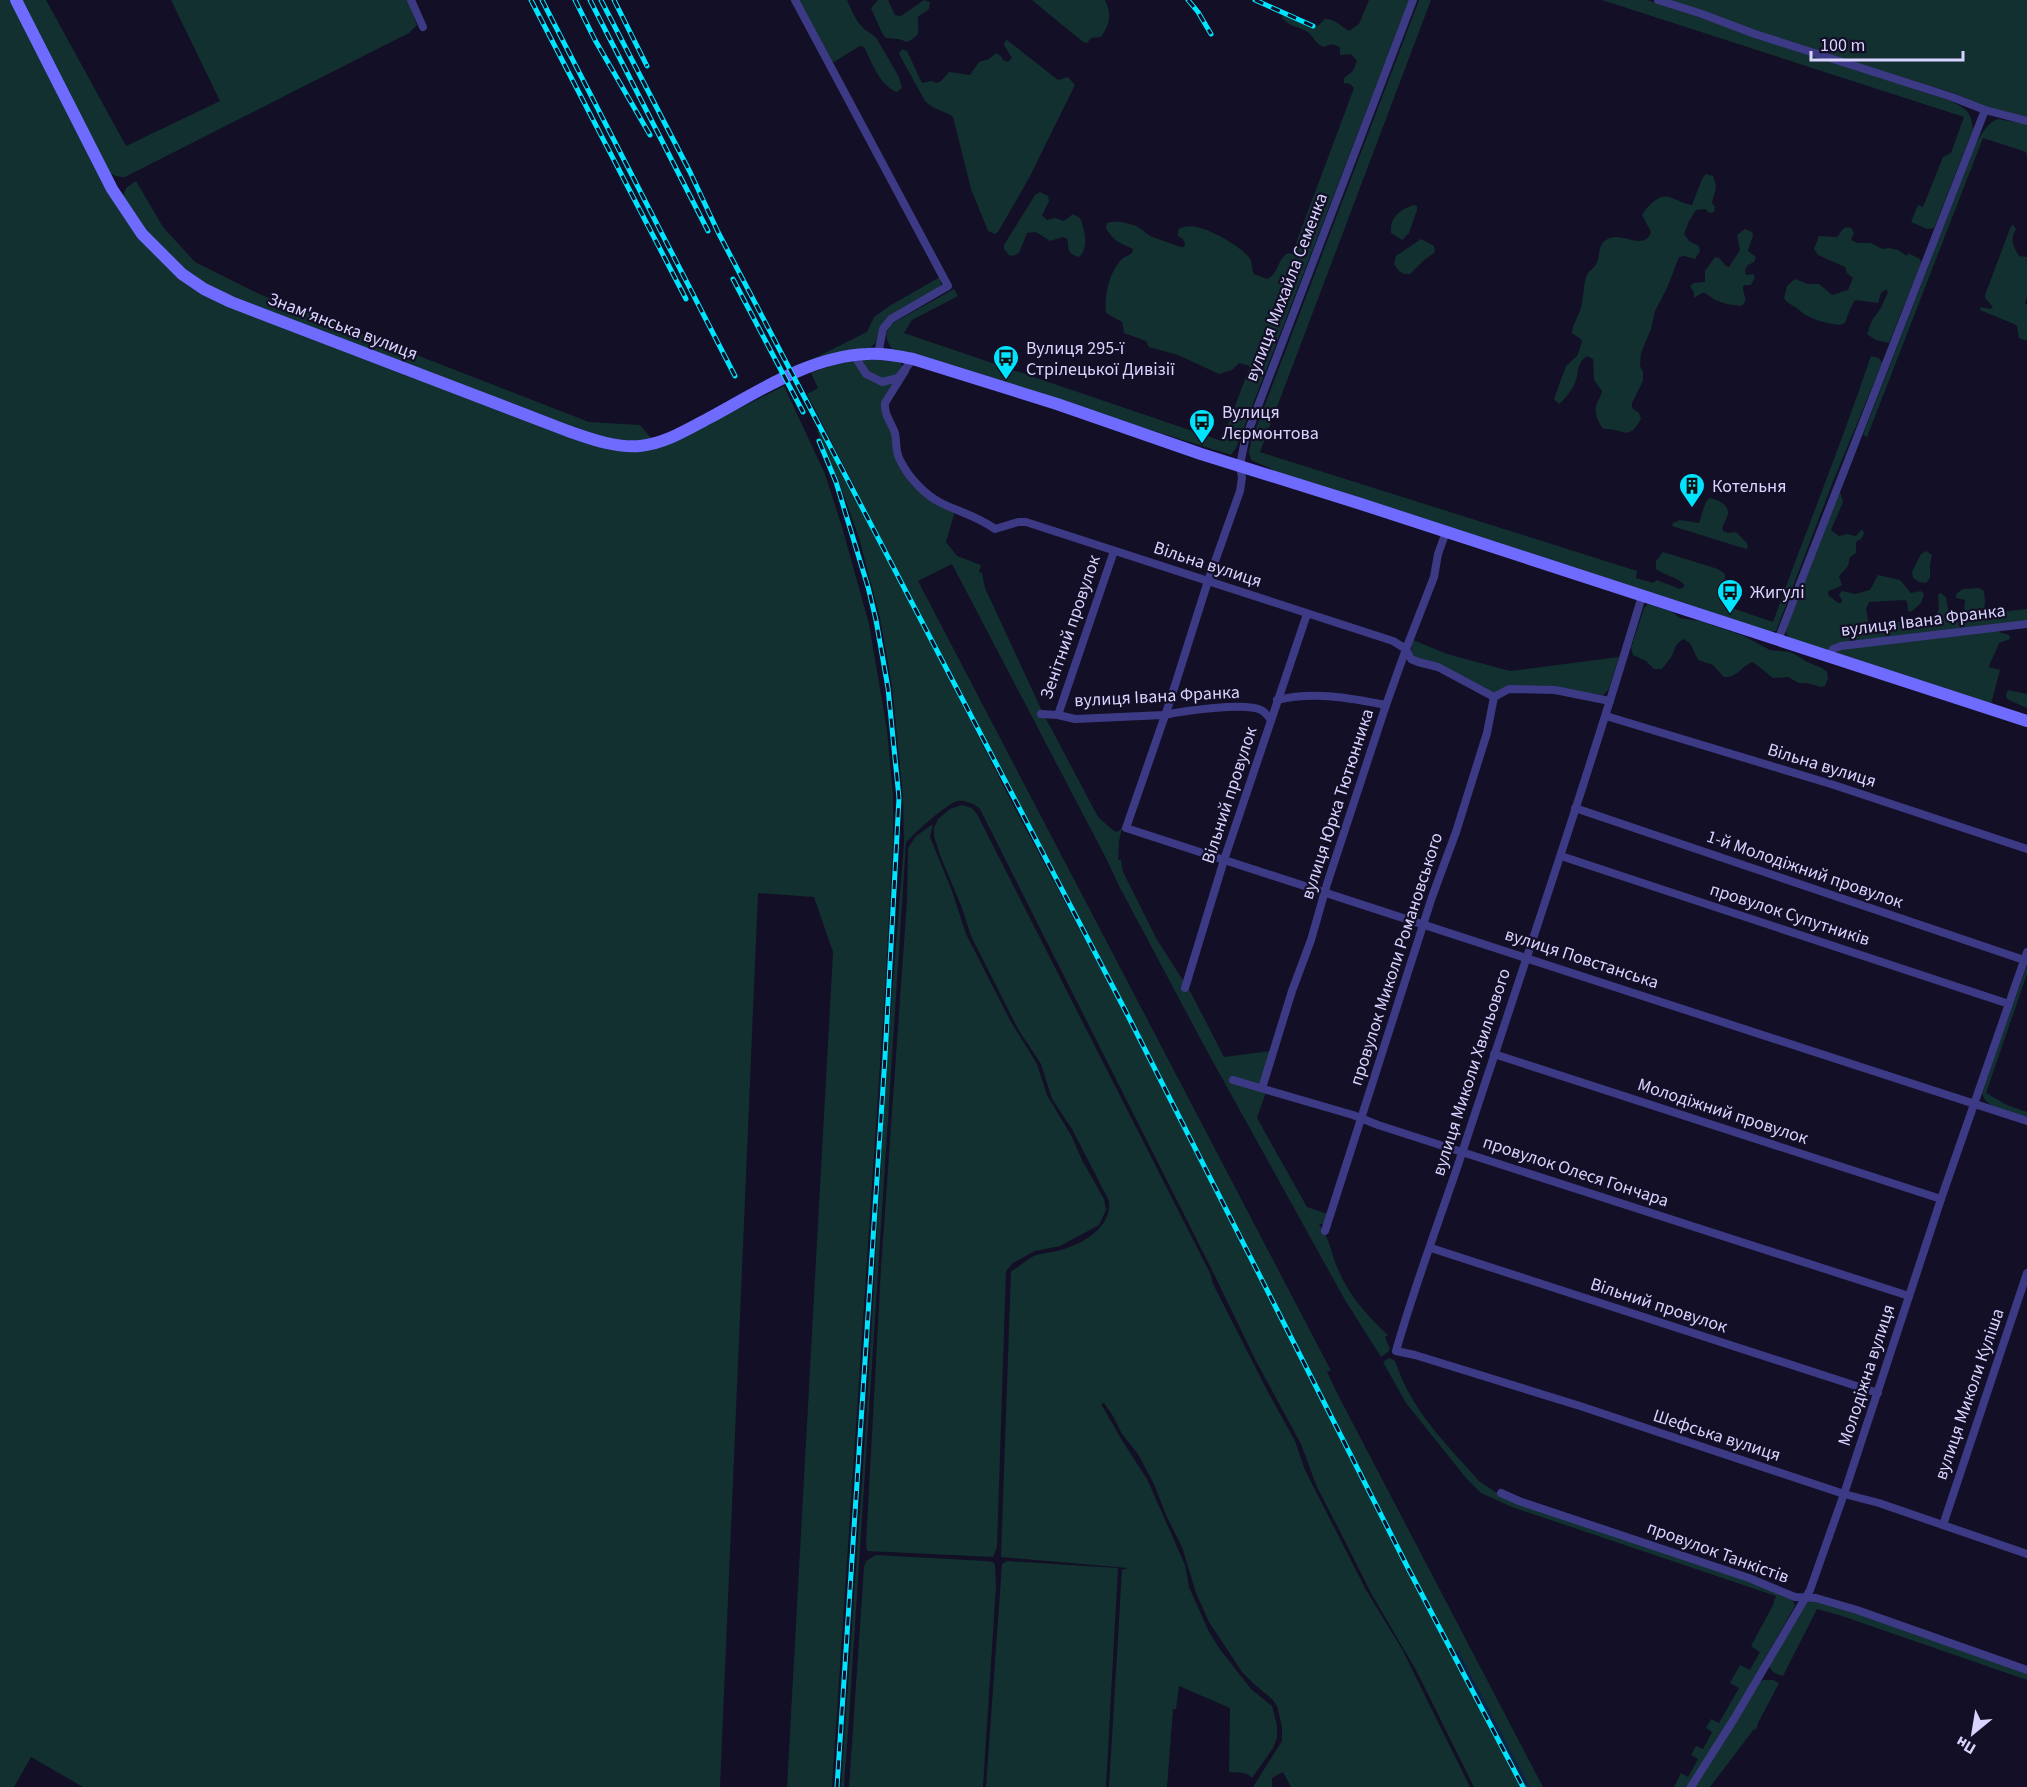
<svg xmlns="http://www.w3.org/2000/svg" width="2027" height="1787" font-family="'Source Sans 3',sans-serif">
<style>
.green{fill:#12302f}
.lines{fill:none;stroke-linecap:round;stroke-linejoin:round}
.stream{stroke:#0c2248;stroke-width:3}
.street{stroke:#3d3a85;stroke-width:8}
.secondary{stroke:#6f6bff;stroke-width:12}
.rail-casing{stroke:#00e5ff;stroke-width:5}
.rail{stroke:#130f26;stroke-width:3;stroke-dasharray:9;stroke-linecap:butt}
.labels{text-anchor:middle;stroke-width:4.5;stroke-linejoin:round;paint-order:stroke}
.street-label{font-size:18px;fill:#d9d4ff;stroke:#130f26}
.poi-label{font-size:18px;fill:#d9d4ff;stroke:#130f26;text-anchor:start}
</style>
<rect width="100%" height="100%" fill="#130f26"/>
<g class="green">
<polygon points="0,0 10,0 100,175 180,278 601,447 689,434 784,386 825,474 842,527 869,624 887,730 893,794 893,842 885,989 832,1787 787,1787 833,952 814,897 758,893 720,1787 83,1787 31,1757 14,1787 0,1787"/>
<path d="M 21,0 L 46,0 L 126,146 L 220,101 L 171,0 L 408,0 L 417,25 L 409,33 L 125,177 C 117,177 113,176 107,170 Z"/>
<path d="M 797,0 L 847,0 C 851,9 855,19 862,27 C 867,32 872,33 877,39 L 899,77 L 902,88 L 897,92 C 880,86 871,61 864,47 L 860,46 L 834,62 L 830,61 Z"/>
<path d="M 878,0 L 888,0 L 895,15 L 901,16 L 924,0 L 930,2 L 929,9 L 918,17 C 917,32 923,34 907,42 L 899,39 L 886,38 L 882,33 L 871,8 Z"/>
<path d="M 1032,0 L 1105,0 C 1112,15 1110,24 1101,37 L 1091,38 L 1087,43 L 1083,42 Z"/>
<path d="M 1369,0 L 1409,0 L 1236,448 L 1231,455 L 892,349 C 885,339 884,332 893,323 L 954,289 L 958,296 L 912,320 L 904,333 L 1222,441 L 1250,366 L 1239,363 L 1232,370 L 1219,374 L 1178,355 L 1149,347 L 1146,341 L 1124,333 L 1122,322 L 1106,313 C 1104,296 1109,274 1120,261 C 1123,257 1129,256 1132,253 L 1133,249 C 1119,242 1115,243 1106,228 L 1107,223 C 1117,220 1127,223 1136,226 C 1141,228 1146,234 1152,237 C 1161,240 1171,243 1180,247 L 1184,247 L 1185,244 L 1183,239 L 1178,236 L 1178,230 C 1193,216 1237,244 1248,256 C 1253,261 1251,268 1254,274 L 1267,279 C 1279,274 1277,259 1288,253 L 1292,254 L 1354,88 L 1350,84 L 1344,83 L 1344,78 L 1353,71 L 1357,61 L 1351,54 L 1340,55 L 1340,48 C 1333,42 1330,45 1323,47 C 1314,42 1315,39 1310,34 C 1302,26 1285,27 1282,16 L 1285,14 L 1313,27 L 1318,26 L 1325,19 C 1336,19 1340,26 1349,31 L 1359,24 Z"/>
<path d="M 1419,0 L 1431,0 L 1260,452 L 1637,571 L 1636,578 L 1653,583 L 1657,580 L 1680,589 L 1685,586 C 1679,577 1665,576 1656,569 L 1656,561 L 1663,552 L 1718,569 L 1725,574 L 1724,589 L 1732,598 L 1732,608 L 1773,622 C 1805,533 1841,445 1871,356 L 1879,358 L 1882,363 L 1832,484 L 1776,631 L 1770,632 L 1287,476 L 1251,460 L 1249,453 L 1251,441 Z"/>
<path d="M 1602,0 L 1647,0 L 1951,101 C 1966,109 1971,111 1973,129 L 1934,228 L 1927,229 L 1911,222 L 1918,205 L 1923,207 L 1943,157 L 1951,153 L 1964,117 Z"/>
<polygon points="1667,0 2027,0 2027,119 1984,106 1954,93 1810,49"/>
<path d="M 1007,40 L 1058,80 L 1068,77 L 1075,85 L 1029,178 L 998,232 L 995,234 L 988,231 L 971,189 L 953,117 C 944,110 933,110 925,101 L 899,54 L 902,49 L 907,51 L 922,83 L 932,81 L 936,83 L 940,82 L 949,72 L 970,75 L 979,62 L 989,59 L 996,53 L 1001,56 L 1003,60 L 1008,62 L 1012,58 L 1004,45 L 1005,41 Z"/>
<path d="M 1998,119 L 2027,124 L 2027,159 L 2026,152 L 1983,138 L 1867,437 L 1863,435 L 1976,144 C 1982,133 1987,123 1998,119 Z"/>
<path d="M 1706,174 L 1713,176 C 1719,191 1714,190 1712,203 L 1715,207 L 1714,212 L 1710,213 L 1705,209 L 1696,210 L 1689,221 L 1684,234 L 1689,241 L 1699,246 L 1700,251 L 1695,259 L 1684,256 L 1679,257 L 1667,288 L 1655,311 L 1651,329 L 1641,353 L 1640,366 L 1643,372 L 1643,381 L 1632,403 L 1632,408 L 1639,413 L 1641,419 C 1627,443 1625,428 1604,429 C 1599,425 1594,413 1596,406 C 1597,401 1601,397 1602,391 L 1594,380 L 1593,359 L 1587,356 C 1576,364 1579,373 1575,383 C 1572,390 1565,399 1559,404 L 1554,399 L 1566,366 L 1577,356 L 1582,342 L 1581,339 L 1572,333 C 1573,323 1579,316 1581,307 C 1584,297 1583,284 1587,275 C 1589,270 1594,269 1596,264 C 1601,256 1597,246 1606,240 C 1621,229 1643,253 1651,232 L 1642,215 C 1647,207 1658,194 1669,197 C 1677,199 1683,204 1692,205 L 1702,179 Z"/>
<path d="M 136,181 L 163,227 L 195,262 L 259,294 L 589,422 L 640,425 L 651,438 L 639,441 L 603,438 L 233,298 C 201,282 170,263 148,234 C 139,222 131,208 123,196 L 126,188 Z"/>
<path d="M 1040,192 L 1048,196 L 1049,201 L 1042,215 L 1047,220 L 1055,218 L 1064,221 L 1073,214 L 1080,218 C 1085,229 1089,249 1079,257 C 1065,252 1070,250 1067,239 L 1063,237 L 1050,241 L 1036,232 L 1027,233 L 1019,253 L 1013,256 L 1009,255 L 1004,249 L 1004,245 L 1035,195 Z"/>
<path d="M 1414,205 L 1417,206 L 1417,210 L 1409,233 L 1402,240 L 1391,233 C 1389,217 1401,209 1414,205 Z"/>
<path d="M 2013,225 L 2016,229 C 2009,241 2014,246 2019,256 L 2027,257 L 2027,296 L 2025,303 L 2027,305 L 2027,341 L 2019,338 L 2017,326 L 2014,324 L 1980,310 L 1981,307 L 1990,309 L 1993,307 L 1985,298 L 1985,295 L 2011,226 Z"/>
<path d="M 1849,227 L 1852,229 L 1854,233 L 1851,240 L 1858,243 L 1871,243 L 1882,249 L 1889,248 L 1898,250 L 1907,256 L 1908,253 L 1920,259 L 1921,263 L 1889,343 L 1876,340 L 1867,334 L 1872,320 L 1881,308 L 1888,292 L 1886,289 L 1881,293 L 1878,303 L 1855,300 L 1850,309 L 1845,323 L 1840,325 C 1825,323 1810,320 1799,310 C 1794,305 1788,305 1784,298 L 1787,286 L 1795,279 L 1808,284 L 1819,284 L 1832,295 L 1848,290 L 1853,278 L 1847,273 L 1845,267 L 1818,255 L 1814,249 L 1819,236 L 1837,237 L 1844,228 Z"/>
<path d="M 1745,229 L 1752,232 L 1753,235 L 1748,251 L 1756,257 L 1754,262 L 1748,265 L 1745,270 L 1746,275 L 1753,274 L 1755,277 L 1751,285 L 1744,285 L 1743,287 C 1742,294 1750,300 1741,306 L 1727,304 L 1715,300 L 1705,293 L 1702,293 L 1694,298 L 1694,292 L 1690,286 L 1694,283 L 1705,282 L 1705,271 L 1715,257 L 1719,258 L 1726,266 L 1729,267 L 1740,250 L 1737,235 Z"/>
<path d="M 1421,239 L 1434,246 L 1435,252 L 1423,261 L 1410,274 C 1402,275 1398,271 1394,264 L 1396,256 Z"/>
<polygon points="940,277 941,285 938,289 880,327 876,342 869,349 795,368 867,332 874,317 891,305"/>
<path d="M 866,359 L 900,362 L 903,367 L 882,403 L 906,474 L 955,511 L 946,542 L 957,556 L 981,565 L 979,572 L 982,573 L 985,588 L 1042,711 L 1098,817 L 1114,831 L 1117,832 L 1122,828 L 1119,841 L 1118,860 L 1121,860 L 1123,872 L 1156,938 L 1191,993 L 1224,1057 L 1271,1051 L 1260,1083 L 1256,1084 L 1266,1092 L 1257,1118 L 1307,1207 L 1328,1214 L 1324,1224 L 1319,1224 C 1330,1240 1330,1249 1337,1267 C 1347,1293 1367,1316 1388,1335 L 1385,1337 L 1390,1349 L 1388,1352 L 1381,1357 L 1345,1300 L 1207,1051 L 1119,886 L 1107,860 L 952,564 L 918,581 L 1328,1365 L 1331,1370 L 1327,1372 L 1337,1393 L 1543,1787 L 1525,1787 L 1410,1567 L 1126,1010 L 984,739 L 807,394 L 818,388 L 811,373 L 844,361 Z"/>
<path d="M 820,430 L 896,574 L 1014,807 L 1123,1011 L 1406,1568 L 1521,1787 L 1474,1787 L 1417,1672 L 1371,1593 L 1347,1545 L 1317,1487 L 1301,1444 L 1256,1361 L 1213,1272 L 980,809 C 974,804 966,800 958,801 C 947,803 913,834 906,843 L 850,1702 L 844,1787 L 841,1787 L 866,1422 L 887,1060 L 904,843 L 903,797 L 892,686 L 880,618 L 859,538 L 839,482 L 817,431 Z"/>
<polygon points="1840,492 1843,502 1831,530 1839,536 1847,534 1856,536 1862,529 1864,533 1862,538 1856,542 1856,553 1850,557 1848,566 1839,576 1842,585 1837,588 1828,591 1828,595 1838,603 1841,603 1842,600 1839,595 1842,591 1855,594 1870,590 1878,575 1900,580 1911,593 1921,591 1924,594 1921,603 1911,612 1908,611 1907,602 1905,600 1869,602 1866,609 1869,625 1935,618 1939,609 1938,595 1940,593 1946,597 1949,613 1964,612 1965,600 1956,598 1956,594 1963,589 1979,588 1984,591 1985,601 1984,614 2027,609 2027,621 1840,643 1832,645 1827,651 1789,638 1786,633 1787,627"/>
<path d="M 1709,498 C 1718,499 1732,506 1727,517 C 1725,523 1722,524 1723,531 L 1729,533 L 1736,532 L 1747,543 L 1748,547 L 1746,549 L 1672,526 L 1673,523 L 1680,520 L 1699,523 L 1705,504 Z"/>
<polygon points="1926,551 1932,555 1930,564 1930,578 1926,583 1919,582 1913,578 1912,572 1921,554"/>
<path d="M 1648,604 L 1672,612 L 1680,618 L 1700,621 L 1744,636 L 1770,650 L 1790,652 L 1798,656 L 1805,661 L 1822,668 L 1827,672 L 1828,678 L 1825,686 L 1821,687 L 1807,683 L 1799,683 L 1788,677 L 1773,678 L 1753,662 C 1740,666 1740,677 1724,677 L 1713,665 L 1698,660 L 1690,643 L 1683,639 L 1676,645 L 1672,656 L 1662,669 L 1654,669 L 1646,661 L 1633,655 L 1631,648 L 1644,608 Z"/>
<path d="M 1999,630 L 1999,632 L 2009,635 L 2010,639 L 1999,643 C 1996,652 1992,657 1989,667 L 2000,670 L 1991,704 L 1837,653 L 1839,650 Z"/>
<path d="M 1413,640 L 1447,654 L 1510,671 L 1619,657 L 1609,689 L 1603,695 L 1583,692 L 1495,693 L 1419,660 C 1411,654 1410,649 1413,640 Z"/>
<polygon points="2008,690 2027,694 2027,708 2007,699 2006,695"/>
<path d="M 962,805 L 972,808 L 977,814 L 1210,1273 L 1213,1284 L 1269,1394 L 1295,1441 L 1305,1470 L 1366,1590 L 1402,1649 L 1470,1787 L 1291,1787 L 1283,1772 L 1272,1778 L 1272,1787 L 1253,1787 L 1282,1741 L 1282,1727 L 1277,1706 L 1272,1699 L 1254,1684 L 1242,1672 L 1209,1622 L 1196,1593 L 1182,1547 L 1166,1515 L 1154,1484 L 1138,1454 L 1122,1434 L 1113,1416 L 1104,1403 L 1101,1404 L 1123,1442 L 1147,1479 L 1185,1565 L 1189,1586 L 1187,1587 L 1189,1587 L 1208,1630 L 1219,1648 L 1251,1689 L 1272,1706 L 1277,1725 L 1277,1738 L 1273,1748 L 1252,1778 C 1247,1771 1237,1773 1229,1772 L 1230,1708 L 1179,1686 L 1176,1709 L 1173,1709 L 1167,1787 L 1109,1787 L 1122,1570 L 1128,1568 L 1001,1557 L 1011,1271 C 1019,1268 1025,1260 1034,1256 C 1041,1253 1049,1253 1057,1251 C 1080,1245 1112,1229 1109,1201 L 1072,1129 L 1052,1099 L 1041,1064 L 1018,1029 L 971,936 L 962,908 L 940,855 L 934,836 L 934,828 L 938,819 L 950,809 Z"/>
<polygon points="933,824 930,837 952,891 966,934 1011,1022 1037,1064 1047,1095 1072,1137 1082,1160 1104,1199 1106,1210 1099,1225 1060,1246 1035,1251 1013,1263 1006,1271 997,1547 993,1557 867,1551 866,1544 881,1268 907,900 908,848 916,836"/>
<path d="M 2027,965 L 2027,974 L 1986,1093 L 2007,1105 L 2027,1112 L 2027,1117 C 2013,1113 1985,1109 1982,1093 Z"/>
<path d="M 1389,1358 L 1395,1361 C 1412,1412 1445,1442 1479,1481 L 1500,1495 L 1749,1580 L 1792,1599 L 1795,1606 L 1792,1611 L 1731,1718 L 1687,1787 L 1674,1787 L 1681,1773 L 1688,1777 L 1698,1759 L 1691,1755 L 1696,1746 L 1703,1749 L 1712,1732 L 1706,1728 L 1711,1719 L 1719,1723 L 1739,1688 L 1730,1683 L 1740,1665 L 1750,1670 L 1760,1652 L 1751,1646 L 1772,1607 L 1776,1596 L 1512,1507 L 1481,1493 L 1466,1478 L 1406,1403 L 1383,1362 Z"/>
<polygon points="876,1555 985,1561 993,1562 995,1565 996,1586 983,1787 849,1787 864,1567 866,1561"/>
<polygon points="1007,1561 1118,1568 1106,1787 986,1787 1002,1564"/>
<path d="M 1808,1601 L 1826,1602 L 2027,1673 L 2027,1680 L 1839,1615 L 1817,1609 L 1783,1676 C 1777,1674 1770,1672 1769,1665 Z"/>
<polygon points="1763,1680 1773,1680 1779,1683 1758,1723 1756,1730 1754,1729 1710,1787 1695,1787 1759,1683"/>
</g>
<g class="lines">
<polyline class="stream" points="1457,1652 1528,1787"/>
<g class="street">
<polyline points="411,0 423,27"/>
<polyline points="795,0 948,286 891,319 883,329 878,354"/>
<polyline points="1413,0 1245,440 1240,465 1242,478 1240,491 1208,581 1170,701 1126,828 2027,1121"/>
<polyline points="1658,0 1702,14 1755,34 1952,97 1985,110 2027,121"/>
<polyline points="854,355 866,374 882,382 898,378 913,359"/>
<path d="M 905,371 L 885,403 C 884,415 891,422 895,433 C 897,442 895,452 900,460 C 908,477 925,495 941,503 C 960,512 979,517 995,529 L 1018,522 L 1026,522 L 1393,641 L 1406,649 L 1411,659 L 1418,662 L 1438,667 L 1494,697 L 1509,689 L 1555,690 L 1610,701"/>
<path d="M 1642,596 C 1586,783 1523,968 1462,1153 C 1440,1219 1415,1284 1396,1351 L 1415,1355 L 1580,1406 L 1844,1494 L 1879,1503 L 2027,1554"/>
<polyline points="1778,640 1985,110"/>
<polyline points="1829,657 1833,649 1841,646 2027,624"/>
<path d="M 1277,700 C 1314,691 1350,698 1386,705"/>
<path d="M 1041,714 L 1058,715 L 1075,719 L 1164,715 C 1183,711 1245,702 1261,710 C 1265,712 1268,716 1271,720"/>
<polyline points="1058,715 1114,551"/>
<polyline points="1606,716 1831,784 2027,849"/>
<polyline points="1575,808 2024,960"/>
<polyline points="1561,856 2009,1004"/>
<polyline points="1185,988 1224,860 1307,614"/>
<polyline points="1494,1054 1941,1199"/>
<polyline points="1233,1080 1353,1115 1378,1125 1909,1296"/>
<polyline points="1262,1088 1292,991 1311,940 1327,884 1386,705 1406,649 1434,577 1438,554 1446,532"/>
<polyline points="1325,1231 1432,897 1456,832 1487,733 1494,697"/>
<polyline points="1431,1248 1878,1393"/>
<polyline points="1501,1493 1519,1501 1749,1578 1795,1597 1816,1598 1857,1610 2027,1670"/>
<polyline points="1943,1525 2027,1273"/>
<polyline points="1691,1787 1734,1719 1810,1590 1844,1494 1941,1199 2027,952"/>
</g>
<path class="secondary" d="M 16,0 L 112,189 L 142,234 L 182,274 L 204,289 L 231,302 L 568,431 C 591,439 615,448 640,446 C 665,444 690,428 711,417 C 759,391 811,356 867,354 C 883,353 898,356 913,359 L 1057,404 L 1201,454 L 1361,504 L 2027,721"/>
<defs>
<g id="rail">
<polyline points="531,0 686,299"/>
<polyline points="542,0 735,376"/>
<polyline points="575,0 595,40 650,135"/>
<polyline points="590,0 708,231"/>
<polyline points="601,0 690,172 718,232 1125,1010 1408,1568 1523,1787"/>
<polyline points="614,0 647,66"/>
<polyline points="1188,0 1198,12 1211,34"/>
<polyline points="1255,0 1313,26"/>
<polyline points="733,279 803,412"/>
<polyline points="819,441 836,482 868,587 876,620 888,688 899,798 885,1057 837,1787"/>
</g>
</defs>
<use href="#rail" class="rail-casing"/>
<use href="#rail" class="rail"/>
</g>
<defs>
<symbol id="bus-pin" viewBox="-11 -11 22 30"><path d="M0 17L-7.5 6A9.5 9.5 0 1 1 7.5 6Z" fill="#00e5ff" stroke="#130f26"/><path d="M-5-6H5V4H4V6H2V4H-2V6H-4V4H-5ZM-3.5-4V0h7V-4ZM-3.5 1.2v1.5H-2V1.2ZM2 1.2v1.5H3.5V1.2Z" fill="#111"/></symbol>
<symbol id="building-pin" viewBox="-11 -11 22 30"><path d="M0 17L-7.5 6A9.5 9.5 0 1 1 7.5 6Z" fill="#00e5ff" stroke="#130f26"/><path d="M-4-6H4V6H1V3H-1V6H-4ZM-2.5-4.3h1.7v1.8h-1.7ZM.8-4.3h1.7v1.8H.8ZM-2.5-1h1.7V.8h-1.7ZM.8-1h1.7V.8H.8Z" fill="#111"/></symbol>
</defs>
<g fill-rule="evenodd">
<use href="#bus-pin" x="991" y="343" width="30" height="40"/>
<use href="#bus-pin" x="1187" y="407" width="30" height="40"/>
<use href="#building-pin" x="1677" y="471" width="30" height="40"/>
<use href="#bus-pin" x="1715" y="577" width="30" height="40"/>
</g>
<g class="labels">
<g class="street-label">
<text transform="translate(1286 287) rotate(-69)" y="6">вулиця Михайла Семенка</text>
<text transform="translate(343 326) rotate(21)" y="6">Знам'янська вулиця</text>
<text transform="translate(1208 564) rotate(18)" y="6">Вільна вулиця</text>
<text transform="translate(1923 620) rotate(-7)" y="6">вулиця Івана Франка</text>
<text transform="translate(1070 627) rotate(-71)" y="6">Зенітний провулок</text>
<text transform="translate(1157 696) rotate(-3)" y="6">вулиця Івана Франка</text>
<text transform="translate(1822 765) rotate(17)" y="6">Вільна вулиця</text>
<text transform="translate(1229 795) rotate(-72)" y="6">Вільний провулок</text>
<text transform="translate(1337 804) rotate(-72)" y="6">вулиця Юрка Тютюнника</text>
<text transform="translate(1805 869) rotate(19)" y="6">1-й Молодіжний провулок</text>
<text transform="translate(1790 914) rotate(18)" y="6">провулок Супутників</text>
<text transform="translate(1582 958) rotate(18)" y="6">вулиця Повстанська</text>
<text transform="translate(1396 959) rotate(-72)" y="6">провулок Миколи Романовського</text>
<text transform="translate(1471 1072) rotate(-72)" y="6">вулиця Миколи Хвильового</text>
<text transform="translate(1723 1111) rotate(18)" y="6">Молодіжний провулок</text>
<text transform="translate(1576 1171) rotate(18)" y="6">провулок Олеся Гончара</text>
<text transform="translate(1659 1305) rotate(18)" y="6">Вільний провулок</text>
<text transform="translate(1866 1375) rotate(-72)" y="6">Молодіжна вулиця</text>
<text transform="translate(1969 1394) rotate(-71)" y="6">вулиця Миколи Куліша</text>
<text transform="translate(1717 1435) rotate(18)" y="6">Шефська вулиця</text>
<text transform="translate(1718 1552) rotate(20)" y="6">провулок Танкістів</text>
</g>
<g class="poi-label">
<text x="1026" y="354">Вулиця 295-ї<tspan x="1026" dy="21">Стрілецької Дивізії</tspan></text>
<text x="1222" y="418">Вулиця<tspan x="1222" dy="21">Лєрмонтова</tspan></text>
<text x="1712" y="492">Котельня</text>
<text x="1750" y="598">Жигулі</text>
</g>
</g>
<g transform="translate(1973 1733) rotate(210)" stroke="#130f26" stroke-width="4.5" paint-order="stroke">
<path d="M0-4.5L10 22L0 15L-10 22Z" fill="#d9d4ff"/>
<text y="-9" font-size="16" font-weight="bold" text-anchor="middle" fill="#d9d4ff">Пн</text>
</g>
<path d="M1811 51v9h152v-9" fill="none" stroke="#d9d4ff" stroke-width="3"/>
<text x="1820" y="51" font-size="18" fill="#d9d4ff" stroke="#130f26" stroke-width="4.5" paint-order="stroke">100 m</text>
</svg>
